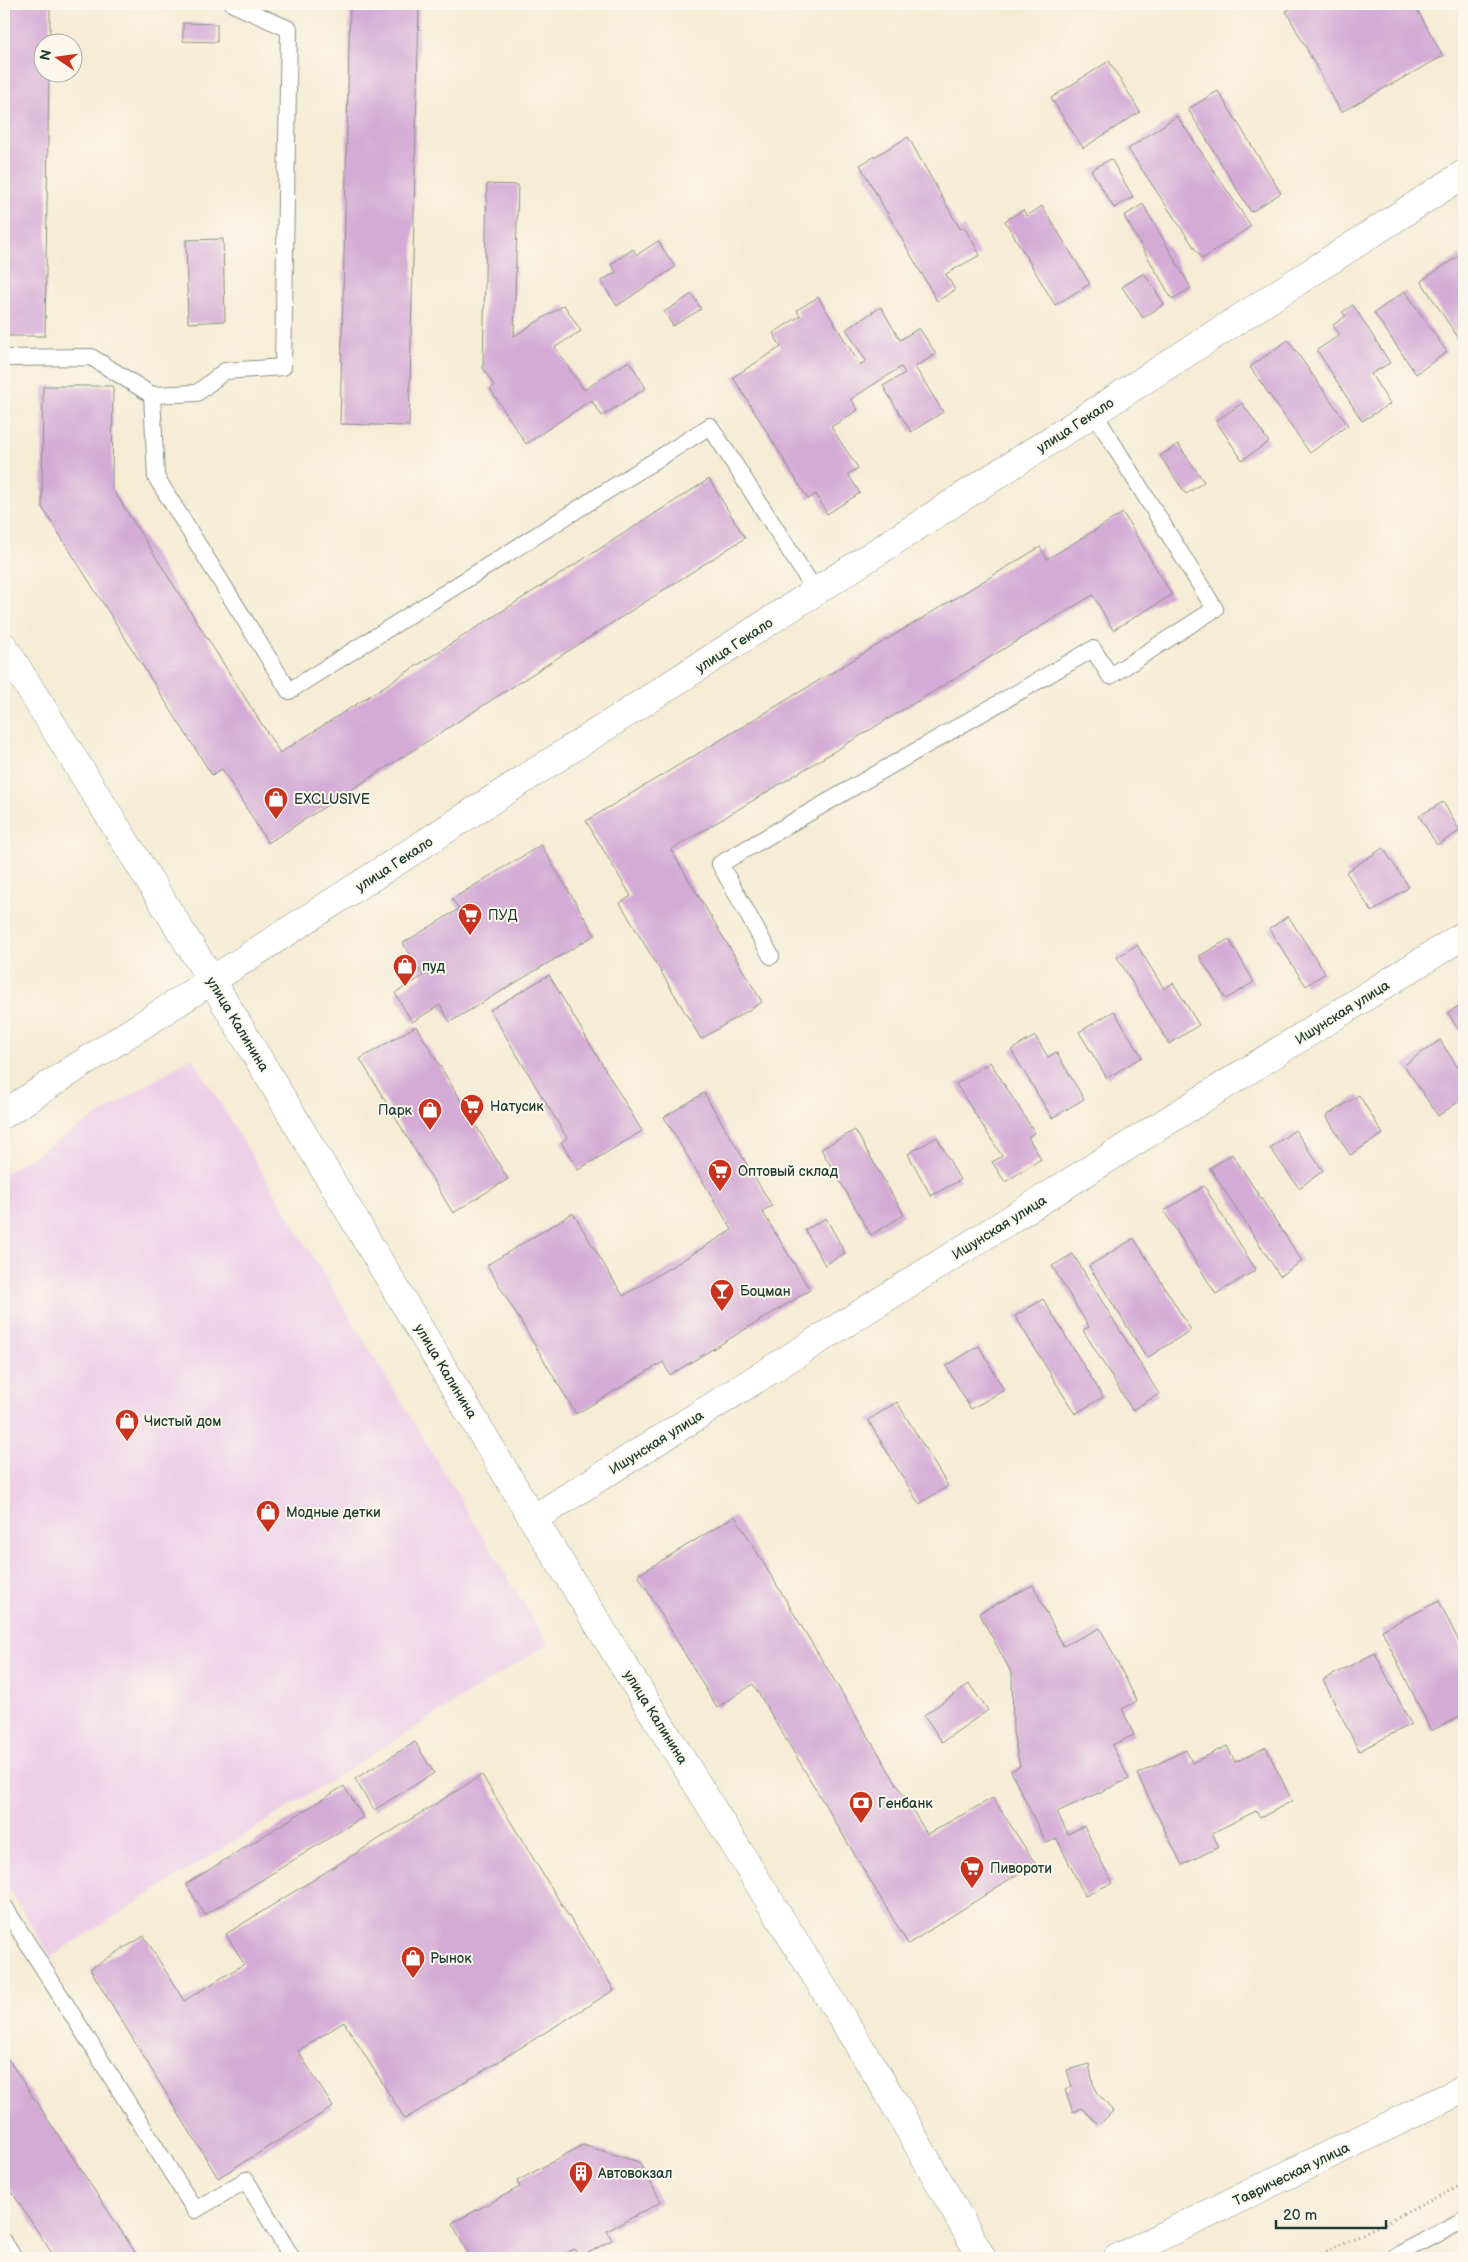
<svg xmlns="http://www.w3.org/2000/svg" width="1468" height="2262" font-family="'Balsamiq Sans',sans-serif">
<style>
.built{fill:#edd0e8}
.building{fill:#d4abd6}
.lines{fill:none;stroke-linecap:round;stroke-linejoin:round}
.lane-casing{stroke:#8a9484;stroke-width:18}
.street-casing{stroke:#8a9484;stroke-width:29}
.secondary-casing{stroke:#8a9484;stroke-width:29}
.highway-casing{stroke:#8a9484;stroke-width:29}
.path{stroke:#8a9484;stroke-width:3;stroke-dasharray:1 4;stroke-linecap:butt}
.lane{stroke:#fff;stroke-width:16}
.street{stroke:#fff;stroke-width:28}
.secondary{stroke:#fff;stroke-width:28}
.highway{stroke:#fff;stroke-width:28}
.labels{text-anchor:middle;stroke-width:4;stroke-linejoin:round;paint-order:stroke}
.street-label{font-size:14px;fill:#1f3d34;stroke:#fbf7ec}
.poi-label{font-size:14px;fill:#1f3d34;stroke:#fbf7ec;text-anchor:start}
</style>
<rect width="100%" height="100%" fill="#fbf7ec"/>
<filter id="ink" filterUnits="userSpaceOnUse"><feTurbulence type="fractalNoise" baseFrequency=".02" numOctaves="2"/><feDisplacementMap in="SourceGraphic" scale="10" xChannelSelector="R" yChannelSelector="G"/><feConvolveMatrix kernelMatrix="1 2 1 2 8 2 1 2 1" color-interpolation-filters="sRGB"/></filter>
<filter id="wash" filterUnits="userSpaceOnUse"><feTurbulence type="fractalNoise" baseFrequency=".0096" numOctaves="4" result="noise"/><feDisplacementMap in="SourceGraphic" scale="20" xChannelSelector="R" yChannelSelector="G"/><feGaussianBlur stdDeviation="1.12" result="paint"/><feColorMatrix in="noise" values="0 0 0 0 0 0 0 0 0 0 0 0 0 0 0 0 0 1.4 0 .05"/><feComposite in="paint" operator="in"/></filter>
<g filter="url(#wash)">
<rect width="100%" height="100%" fill="#f6ebd5"/>
<polygon class="built" points="192,1057 548,1644 50,1957 4,1879 4,1174"/>
<g id="blocks">
<g class="building">
<polygon points="4,4 50,4 50,42 42,42 42,72 49,72 45,336 4,336"/>
<polygon points="350,4 419,4 409,426 340,424"/>
<polygon points="1300,4 1414,4 1443,56 1341,112 1286,11"/>
<polygon points="183,23 217,24 217,42 183,41"/>
<polygon points="1109,61 1140,112 1083,148 1051,98"/>
<polygon points="1218,91 1281,193 1251,212 1188,109"/>
<polygon points="1177,116 1251,226 1202,259 1128,149"/>
<polygon points="908,137 960,229 964,227 980,255 946,274 955,290 937,301 860,165"/>
<polygon points="1111,159 1133,197 1114,208 1091,170"/>
<polygon points="487,184 518,185 514,336 564,305 581,331 555,347 584,390 629,361 646,388 602,416 591,400 526,444 490,389 494,386 483,368"/>
<polygon points="1143,204 1191,288 1172,299 1124,216"/>
<polygon points="1042,206 1090,284 1055,305 1005,221 1023,210 1027,216"/>
<polygon points="223,239 225,321 188,323 186,240"/>
<polygon points="658,241 675,267 617,306 601,281 616,272 611,264 633,249 637,255"/>
<polygon points="1460,255 1464,262 1464,347 1421,281"/>
<polygon points="1144,273 1164,304 1143,318 1122,287"/>
<polygon points="1405,291 1447,352 1416,374 1374,313"/>
<polygon points="692,294 701,309 673,326 664,312"/>
<polygon points="818,297 860,365 866,361 846,329 881,307 900,340 919,328 936,354 915,367 943,412 911,432 883,386 905,373 901,367 851,399 858,410 831,427 858,468 848,474 860,493 827,514 816,494 808,499 733,377 781,347 773,333 800,316 797,310"/>
<polygon points="1353,305 1390,363 1371,374 1390,404 1362,421 1317,350 1340,335 1333,325 1346,316 1342,312"/>
<polygon points="1288,340 1348,425 1310,453 1250,367"/>
<polygon points="43,386 113,386 112,488 280,753 709,479 745,538 268,843 222,769 212,775 42,507"/>
<polygon points="1242,403 1269,442 1242,460 1216,421"/>
<polygon points="1178,444 1204,482 1186,494 1160,456"/>
<polygon points="1123,513 1172,595 1113,630 1093,595 671,850 762,1002 701,1039 620,903 631,896 586,821 1040,547 1047,559"/>
<polygon points="1443,802 1460,831 1437,845 1419,816"/>
<polygon points="541,845 595,935 450,1022 440,1005 412,1022 395,993 423,976 403,943 459,909 452,899"/>
<polygon points="1383,848 1409,887 1372,912 1346,872"/>
<polygon points="1288,916 1325,973 1306,986 1269,929"/>
<polygon points="1229,939 1254,982 1226,999 1199,956"/>
<polygon points="1137,945 1164,989 1173,983 1199,1025 1169,1044 1117,957"/>
<polygon points="549,975 642,1131 578,1170 561,1142 567,1138 490,1010"/>
<polygon points="1464,1002 1464,1038 1448,1013"/>
<polygon points="1114,1011 1142,1057 1107,1078 1079,1032"/>
<polygon points="416,1026 508,1179 453,1213 360,1059"/>
<polygon points="1035,1036 1048,1057 1056,1052 1084,1099 1052,1118 1011,1050"/>
<polygon points="1440,1040 1464,1077 1464,1098 1438,1116 1404,1065"/>
<polygon points="990,1062 1035,1133 1028,1137 1041,1159 1005,1182 992,1162 1002,1156 956,1084"/>
<polygon points="704,1093 772,1206 762,1211 810,1290 670,1375 663,1362 576,1414 487,1265 573,1213 623,1296 732,1230 664,1117"/>
<polygon points="1359,1095 1383,1134 1350,1155 1326,1116"/>
<polygon points="855,1130 904,1215 871,1235 821,1149"/>
<polygon points="1295,1130 1323,1171 1299,1188 1270,1148"/>
<polygon points="937,1137 960,1180 931,1196 908,1154"/>
<polygon points="1232,1154 1302,1261 1280,1276 1210,1168"/>
<polygon points="1204,1186 1256,1270 1216,1294 1164,1211"/>
<polygon points="826,1218 845,1253 825,1265 805,1230"/>
<polygon points="1134,1238 1191,1330 1147,1358 1089,1266"/>
<polygon points="1073,1254 1159,1394 1132,1410 1083,1330 1089,1327 1052,1266"/>
<polygon points="1043,1299 1103,1397 1075,1414 1015,1316"/>
<polygon points="979,1346 1004,1390 971,1409 946,1366"/>
<polygon points="897,1402 948,1486 919,1504 868,1420"/>
<polygon points="735,1516 927,1834 993,1798 1035,1863 908,1944 753,1684 717,1708 638,1575"/>
<polygon points="1033,1585 1063,1646 1100,1628 1137,1701 1122,1709 1134,1735 1112,1745 1129,1779 1057,1812 1068,1834 1084,1826 1112,1883 1085,1896 1057,1839 1046,1843 1011,1771 1020,1766 1013,1733 1012,1674 979,1613"/>
<polygon points="1439,1601 1464,1652 1464,1714 1431,1731 1382,1630"/>
<polygon points="1375,1653 1411,1724 1359,1751 1323,1680"/>
<polygon points="969,1684 988,1710 942,1742 924,1715"/>
<polygon points="415,1742 434,1773 374,1810 355,1779"/>
<polygon points="1227,1746 1235,1762 1266,1747 1292,1801 1260,1818 1256,1811 1212,1833 1219,1847 1182,1865 1137,1774 1186,1750 1192,1763"/>
<polygon points="482,1775 614,1990 405,2119 344,2022 298,2051 333,2107 218,2178 90,1969 144,1936 184,2001 244,1964 226,1934"/>
<polygon points="344,1786 363,1817 205,1915 186,1884"/>
<polygon points="4,2053 139,2258 55,2258 4,2180"/>
<polygon points="1089,2064 1093,2084 1099,2095 1113,2111 1099,2125 1081,2108 1073,2112 1065,2090 1072,2087 1067,2070"/>
<polygon points="583,2145 639,2162 661,2202 607,2231 612,2240 579,2258 574,2249 557,2258 471,2258 452,2223 520,2187 517,2181"/>
</g>
</g>
</g>
<g filter="url(#ink)">
<use href="#blocks" fill-opacity="0" stroke="#8a9484" stroke-width="1"/>
<g class="lines">
<defs>
<g id="lane">
<polyline points="4,358 91,357 152,395 197,393 225,371 283,367 289,29 233,4"/>
<polyline points="152,395 156,477 289,691 710,426 816,592"/>
<polyline points="771,956 720,864 1093,649 1110,676 1215,609 1094,413"/>
<polyline points="4,1906 195,2210 246,2180 292,2258"/>
<polyline points="4,2242 14,2258"/>
<polyline points="1392,2258 1464,2220"/>
</g>
<g id="street">
<polyline points="4,1114 1464,174"/>
<polyline points="533,1519 1464,935"/>
</g>
<polyline id="secondary" points="4,647 212,981 533,1519 889,2094 982,2258"/>
<polyline id="highway" points="1117,2258 1464,2089"/>
</defs>
<use href="#lane" class="lane-casing"/>
<use href="#street" class="street-casing"/>
<use href="#secondary" class="secondary-casing"/>
<use href="#highway" class="highway-casing"/>
<polyline class="path" points="1313,2258 1464,2184"/>
<use href="#lane" class="lane"/>
<use href="#street" class="street"/>
<use href="#secondary" class="secondary"/>
<use href="#highway" class="highway"/>
</g>
</g>
<defs>
<symbol id="shop-pin" viewBox="-11 -11 22 30"><path d="M0 17L-7.5 6A9.5 9.5 0 1 1 7.5 6Z" fill="#c8321e" stroke="#fbf7ec"/><path d="M-5-2.5h2.3a2.7 3.5 0 0 1 5.4 0H5L5.5 6h-11ZM-1.5-2.5h3a1.5 2.3 0 0 0-3 0Z" fill="#fff"/></symbol>
<symbol id="supermarket-pin" viewBox="-11 -11 22 30"><path d="M0 17L-7.5 6A9.5 9.5 0 1 1 7.5 6Z" fill="#c8321e" stroke="#fbf7ec"/><path d="M-6-5.5h2.5l.6 2H6L4.5 2H-2.5L-4.4-4H-6ZM-1.5 3.2a1.3 1.3 0 1 0 .1 0ZM3 3.2a1.3 1.3 0 1 0 .1 0Z" fill="#fff"/></symbol>
<symbol id="bar-pin" viewBox="-11 -11 22 30"><path d="M0 17L-7.5 6A9.5 9.5 0 1 1 7.5 6Z" fill="#c8321e" stroke="#fbf7ec"/><path d="M-6-5H6L.8 .8V4.5H3.5V6h-7V4.5H-.8V.8Z" fill="#fff"/></symbol>
<symbol id="bank-pin" viewBox="-11 -11 22 30"><path d="M0 17L-7.5 6A9.5 9.5 0 1 1 7.5 6Z" fill="#c8321e" stroke="#fbf7ec"/><path d="M-6-4H6V4H-6ZM0-2.3a2.3 2.3 0 1 0 0 4.6a2.3 2.3 0 1 0 0-4.6Z" fill="#fff"/></symbol>
<symbol id="building-pin" viewBox="-11 -11 22 30"><path d="M0 17L-7.5 6A9.5 9.5 0 1 1 7.5 6Z" fill="#c8321e" stroke="#fbf7ec"/><path d="M-4-6H4V6H1V3H-1V6H-4ZM-2.5-4.3h1.7v1.8h-1.7ZM.8-4.3h1.7v1.8H.8ZM-2.5-1h1.7V.8h-1.7ZM.8-1h1.7V.8H.8Z" fill="#fff"/></symbol>
</defs>
<g fill-rule="evenodd">
<use href="#shop-pin" x="262" y="785" width="28" height="38"/>
<use href="#supermarket-pin" x="456" y="901" width="28" height="38"/>
<use href="#shop-pin" x="391" y="952" width="28" height="38"/>
<use href="#supermarket-pin" x="458" y="1092" width="28" height="38"/>
<use href="#shop-pin" x="416" y="1096" width="28" height="38"/>
<use href="#supermarket-pin" x="706" y="1157" width="28" height="38"/>
<use href="#bar-pin" x="708" y="1277" width="28" height="38"/>
<use href="#shop-pin" x="113" y="1407" width="28" height="38"/>
<use href="#shop-pin" x="254" y="1498" width="28" height="38"/>
<use href="#bank-pin" x="847" y="1789" width="28" height="38"/>
<use href="#supermarket-pin" x="958" y="1854" width="28" height="38"/>
<use href="#shop-pin" x="399" y="1944" width="28" height="38"/>
<use href="#building-pin" x="567" y="2159" width="28" height="38"/>
</g>
<g class="labels">
<g class="street-label">
<text transform="translate(1075 425) rotate(-33)" y="5">улица Гекало</text>
<text transform="translate(734 645) rotate(-33)" y="5">улица Гекало</text>
<text transform="translate(394 864) rotate(-33)" y="5">улица Гекало</text>
<text transform="translate(1342 1012) rotate(-32)" y="5">Ишунская улица</text>
<text transform="translate(238 1024) rotate(59)" y="5">улица Калинина</text>
<text transform="translate(999 1227) rotate(-32)" y="5">Ишунская улица</text>
<text transform="translate(446 1371) rotate(59)" y="5">улица Калинина</text>
<text transform="translate(656 1442) rotate(-32)" y="5">Ишунская улица</text>
<text transform="translate(656 1717) rotate(58)" y="5">улица Калинина</text>
<text transform="translate(1291 2174) rotate(-26)" y="5">Таврическая улица</text>
</g>
<g class="poi-label">
<text x="294" y="804">EXCLUSIVE</text>
<text x="488" y="920">ПУД</text>
<text x="422" y="971">пуд</text>
<text x="490" y="1111">Натусик</text>
<text x="412" y="1115" text-anchor="end">Парк</text>
<text x="738" y="1176">Оптовый склад</text>
<text x="740" y="1296">Боцман</text>
<text x="144" y="1426">Чистый дом</text>
<text x="286" y="1517">Модные детки</text>
<text x="878" y="1808">Генбанк</text>
<text x="990" y="1873">Пивороти</text>
<text x="430" y="1963">Рынок</text>
<text x="598" y="2178">Автовокзал</text>
</g>
</g>
<rect width="1468" height="2262" fill="none" stroke="#fbf7ec" stroke-width="20"/>
<g transform="translate(58 58) rotate(283)"><circle r="24" fill="#fbf7ec" stroke="#a3ada2"/>
<path d="M0-4L9 19L0 12L-9 19Z" fill="#c8321e"/>
<text y="-8" font-size="14" font-weight="bold" text-anchor="middle" fill="#1f3d34">N</text>
</g>
<path d="M1276 2220v8h110v-8" fill="none" stroke="#1f3d34" stroke-width="2.5"/>
<text x="1283" y="2220" font-size="15" fill="#1f3d34" stroke="#fbf7ec" stroke-width="4" paint-order="stroke">20 m</text>
</svg>
